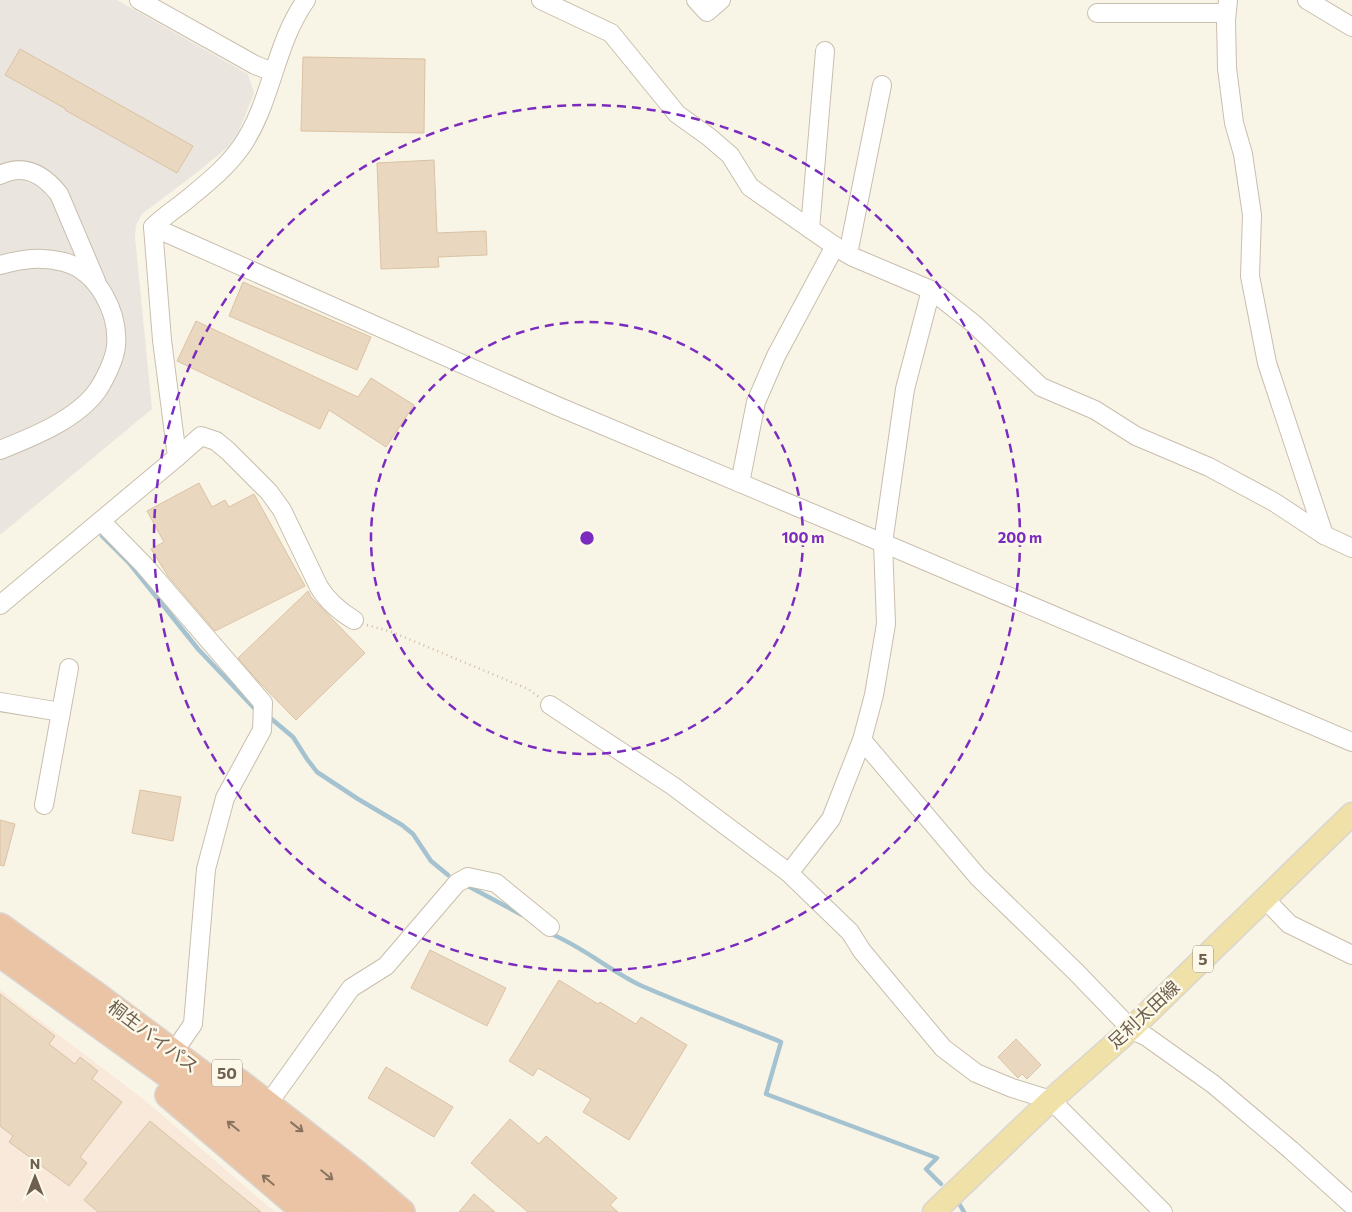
<svg xmlns="http://www.w3.org/2000/svg" width="1352" height="1212" font-family="Commissioner,'Noto Sans JP',sans-serif">
<style>
.commercial{fill:#f8e9db}
.industrial{fill:#eae6df}
.lines{fill:none;stroke-linecap:round;stroke-linejoin:round}
.stream{stroke:#a5c2d0;stroke-width:4.5}
.building{fill:#e9d7bf;stroke:#dbc2a4}
.minor-casing{stroke:#c9bead;stroke-width:20}
.major-casing{stroke:#dad5d1;stroke-width:25}
.highway-casing{stroke:#dad5d1;stroke-width:28}
.path{stroke:#cfbca5;stroke-width:2.5;stroke-dasharray:1 4;stroke-linecap:butt}
.minor{stroke:#fff;stroke-width:18}
.major{stroke:#efe1a7;stroke-width:22}
.highway{stroke:#ebc3a5;stroke-width:25}
.oneway{stroke:#88735f}
.ring{fill:none;stroke:#7b2cbf;stroke-width:2.5;stroke-dasharray:9 6}
.labels{text-anchor:middle;stroke-width:5;stroke-linejoin:round;paint-order:stroke}
.shield{fill:#fcf9eb;stroke:#998d7d;stroke-width:1}
.shield-label{font-size:16px;font-weight:bold;fill:#6f5f4e}
.street-label{font-size:18px;fill:#6f5f4e;stroke:#fcf9eb}
.centre{fill:#7b2cbf;stroke:#fcf9eb;stroke-width:2.5}
.ring-label{font-size:15px;text-anchor:middle;font-weight:bold;fill:#7b2cbf;stroke:#fcf9eb;stroke-width:5;stroke-linejoin:round;paint-order:stroke}
</style>
<rect width="100%" height="100%" fill="#f9f5e6"/>
<polygon class="commercial" points="0,990 147,1102 275,1212 0,1212"/>
<polygon class="industrial" points="0,0 117,0 248,74 254,93 238,133 228,147 195,174 142,214 136,225 135,237 152,409 0,535"/>
<g class="lines">
<g class="stream">
<polyline points="102,536 130,564 198,649 255,709"/>
<polyline points="268,716 293,737 307,759 317,772 358,799 402,825 413,834 431,861 448,875"/>
<polyline points="468,886 522,915"/>
<path d="M 549,933 C 582,946 610,971 642,986 C 688,1006 735,1023 781,1042 L 766,1094 L 937,1158 L 926,1169 L 941,1184"/>
<polyline points="960,1205 964,1212"/>
</g>
</g>
<g class="building">
<polygon points="20,49 193,146 177,173 65,110 66,109 5,75"/>
<polygon points="303,57 425,59 424,133 301,131"/>
<polygon points="434,160 437,233 486,231 487,255 438,257 439,267 381,269 377,163"/>
<polygon points="243,282 371,337 357,370 229,316"/>
<polygon points="196,321 358,397 371,378 414,405 386,447 329,410 320,429 177,361"/>
<polygon points="199,483 212,507 225,500 229,507 254,494 305,586 215,631 168,576 151,549 164,542 147,511"/>
<polygon points="308,591 311,597 365,653 296,720 258,681 238,658"/>
<polygon points="140,790 181,797 173,841 132,833"/>
<polygon points="0,820 15,824 4,866 0,865"/>
<polygon points="430,950 506,988 487,1026 411,988"/>
<polygon points="559,980 598,1004 600,1002 636,1024 641,1017 687,1045 629,1140 583,1112 591,1099 538,1068 533,1076 509,1061"/>
<polygon points="0,994 55,1036 49,1044 75,1064 80,1057 98,1071 92,1079 122,1102 80,1157 87,1163 69,1186 9,1142 13,1136 0,1126"/>
<polygon points="1016,1039 1041,1065 1027,1079 1022,1074 1018,1078 998,1057"/>
<polygon points="386,1067 453,1107 434,1137 368,1098"/>
<polygon points="510,1119 539,1144 546,1136 617,1198 610,1205 618,1212 528,1212 490,1180 471,1163"/>
<polygon points="150,1121 261,1212 98,1212 84,1200"/>
<polygon points="474,1194 495,1212 459,1212"/>
</g>
<g class="lines">
<defs>
<g id="minor">
<polyline points="139,0 255,65 273,72"/>
<polyline points="541,0 611,33 677,114 709,137 730,155 750,187 839,249 853,257 931,290 974,324 1041,387 1095,410 1136,436 1209,467 1274,502 1324,535 1352,548"/>
<polyline points="696,0 707,12 721,0"/>
<polyline points="1228,0 1226,20 1227,68 1234,123 1243,154 1252,215 1250,276 1267,363 1324,535"/>
<polyline points="1307,0 1352,27"/>
<polyline points="1097,13 1226,13"/>
<path d="M 0,175 C 25,163 43,174 59,194 L 96,281"/>
<polyline points="153,227 557,406 883,543 1352,742"/>
<polyline points="810,229 825,51"/>
<polyline points="848,254 882,85"/>
<path d="M 0,265 C 22,259 41,256 64,262 C 98,271 119,313 116,346 C 115,359 104,381 97,391 C 76,420 32,437 0,450"/>
<path d="M 177,457 L 201,436 L 216,441 L 228,451 L 269,492 L 282,510 L 319,587 C 328,602 339,611 354,620"/>
<polyline points="740,483 756,402 776,356 835,246"/>
<polyline points="101,521 144,565 263,703 262,730 225,798 206,869 193,1024 182,1040"/>
<path d="M 0,605 L 177,457 L 162,340 L 153,227 C 164,216 177,208 189,198 C 207,183 227,167 241,147 C 272,103 274,45 306,0"/>
<polyline points="0,702 61,712 44,805"/>
<polyline points="550,705 673,786 789,873 850,932 862,951 943,1048 976,1073 1012,1088 1051,1100 1163,1212"/>
<polyline points="61,712 69,668"/>
<polyline points="862,740 978,877 1076,972 1131,1029 1147,1037 1213,1084 1291,1150 1352,1205"/>
<polyline points="789,873 831,819 862,740 874,695 886,624 883,543 905,389 931,290"/>
<polyline points="1265,899 1289,924 1352,955"/>
<polyline points="268,1104 351,988 386,966 457,883 468,877 496,883 550,927"/>
</g>
<polyline id="major" points="934,1212 1051,1100 1131,1029 1352,814"/>
<g id="highway">
<polyline points="0,926 95,994 200,1072 371,1212"/>
<polyline points="0,954 186,1088 339,1212"/>
<polyline points="238,1081 355,1172 402,1212"/>
<polyline points="168,1095 305,1212"/>
</g>
</defs>
<use href="#minor" class="minor-casing"/>
<use href="#major" class="major-casing"/>
<use href="#highway" class="highway-casing"/>
<polyline class="path" points="367,625 392,632 528,689 539,697"/>
<use href="#minor" class="minor"/>
<use href="#major" class="major"/>
<use href="#highway" class="highway"/>
</g>
<defs><path id="oneway-shaft" d="M-6 0H5M1.5-3L5.5 0L1.5 3" fill="none" stroke-width="1.6" stroke-linecap="round" stroke-linejoin="round" transform="scale(1.25)"/></defs>
<g class="oneway">
<use href="#oneway-shaft" transform="translate(233 1126) rotate(-141)"/>
<use href="#oneway-shaft" transform="translate(297 1127) rotate(38)"/>
<use href="#oneway-shaft" transform="translate(327 1175) rotate(39)"/>
<use href="#oneway-shaft" transform="translate(268 1180) rotate(-140)"/>
</g>
<g class="ring">
<circle cx="587" cy="538" r="216"/>
<circle cx="587" cy="538" r="433"/>
</g>
<g class="labels">
<g class="shield">
<rect x="1193" y="945.5" width="20" height="27" rx="4"/>
<rect x="212" y="1059.5" width="30" height="27" rx="4"/>
</g>
<g class="shield-label">
<text x="1203" y="965">5</text>
<text x="227" y="1079">50</text>
</g>
<g class="street-label">
<text transform="translate(1144 1015) rotate(-43)" y="6">足利太田線</text>
<text transform="translate(153 1037) rotate(37)" y="6">桐生バイパス</text>
</g>
</g>
<circle cx="587" cy="538" r="8" class="centre"/>
<g class="ring-label">
<text x="803" y="543">100 m</text>
<text x="1020" y="543">200 m</text>
</g>
<g transform="translate(35 1177)" stroke="#fcf9eb" stroke-width="4" paint-order="stroke">
<path d="M0-4L9 19L0 12L-9 19Z" fill="#6f5f4e"/>
<text y="-8" font-size="14" font-weight="bold" text-anchor="middle" fill="#6f5f4e">N</text>
</g>
</svg>
